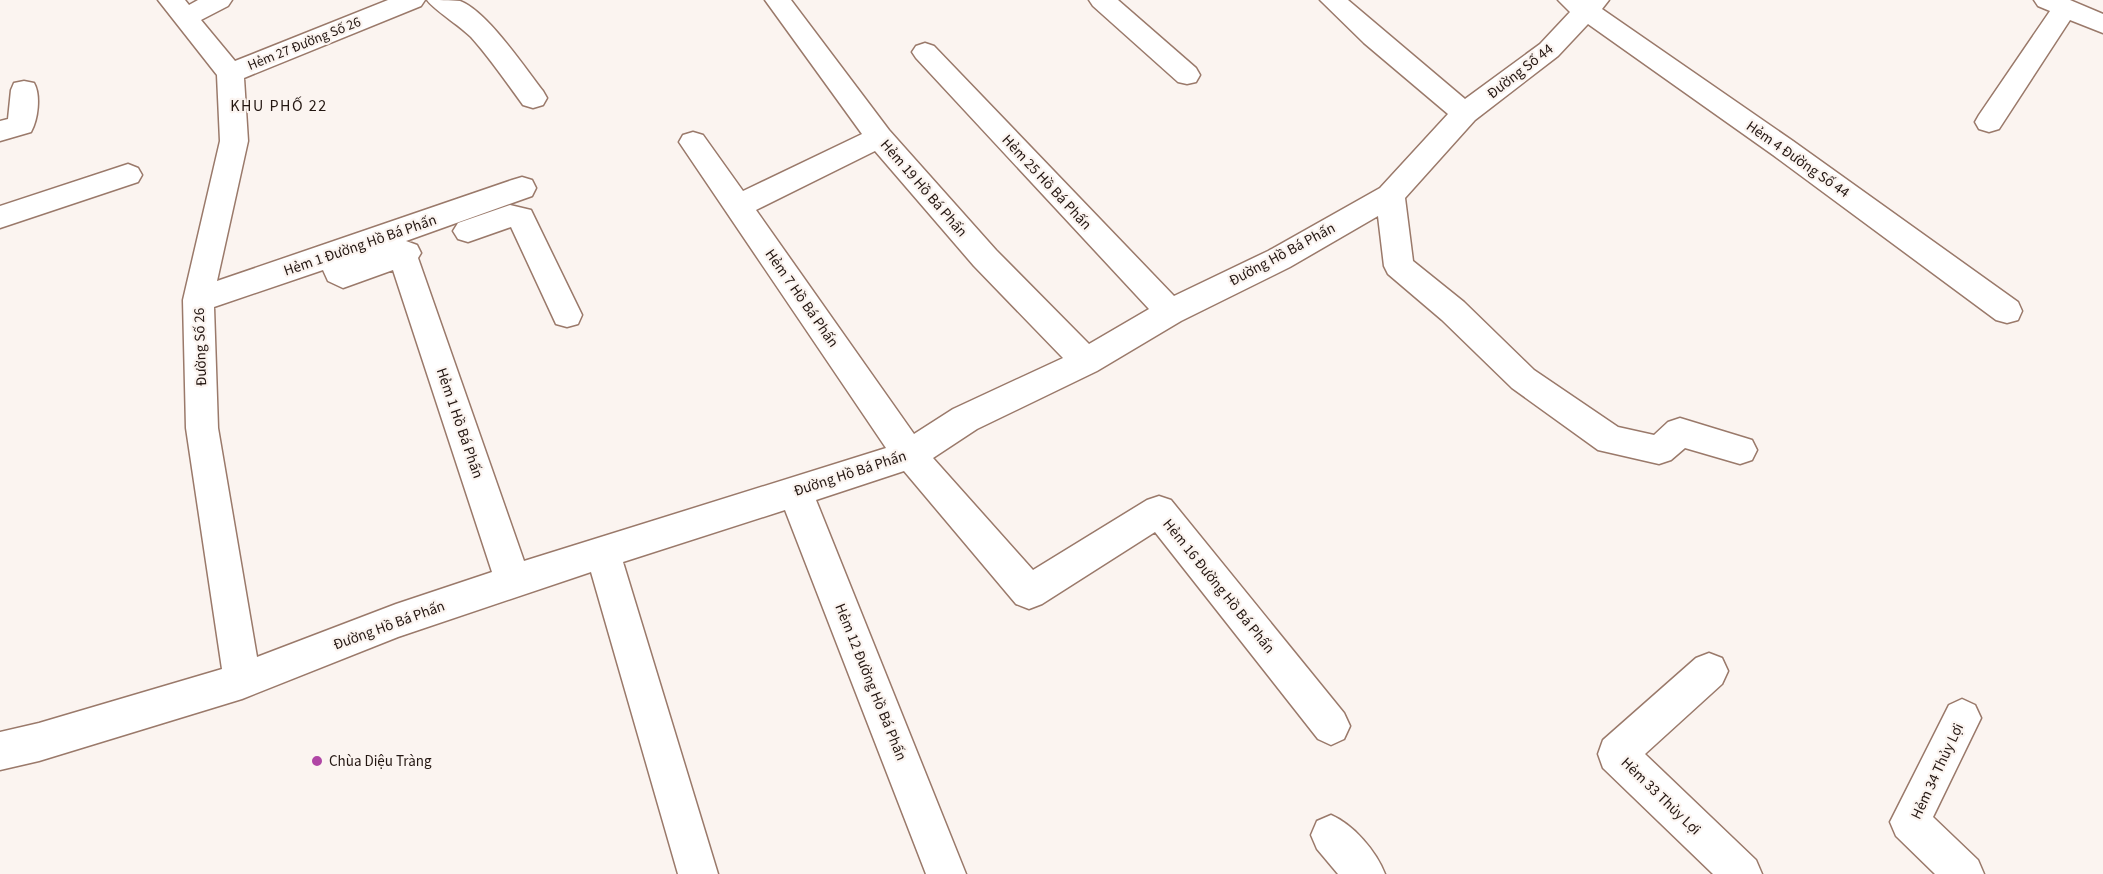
<svg xmlns="http://www.w3.org/2000/svg" width="2103" height="874" font-family="'Source Sans 3',sans-serif">
<style>
.lines{fill:none;stroke-linecap:round;stroke-linejoin:round}
.minor-casing{stroke:#9a796a;stroke-width:3}
.minor{fill:#fff;fill-rule:evenodd}
.poi-dot{fill:#b045a5;stroke:#fbf4f0;stroke-width:2}
.labels{text-anchor:middle;stroke-width:4.5;stroke-linejoin:round;paint-order:stroke}
.far-street-label{font-size:14px;fill:#231611;stroke:#fbf4f0}
.street-label{font-size:15px;fill:#231611;stroke:#fbf4f0}
.poi-label{font-size:15px;fill:#231611;stroke:#fbf4f0;text-anchor:start}
.neighbourhood-label{font-size:16px;letter-spacing:1.5px;fill:#231611;stroke:#fbf4f0}
</style>
<rect width="100%" height="100%" fill="#fbf4f0"/>
<g class="lines">
<defs>
<g id="minor">
<path d="M 158,0 L 185,0 L 189,5 L 198,0 L 232,0 L 228,6 L 201,20 L 235,61 L 388,0 L 425,0 L 421,6 L 244,78 L 248,141 L 217,281 L 512,180 L 522,177 L 532,180 L 536,188 L 532,196 L 406,241 L 417,245 L 421,253 L 418,258 L 524,561 L 886,448 L 679,142 L 683,135 L 693,132 L 703,135 L 743,191 L 862,134 L 765,0 L 791,0 L 889,130 L 996,250 L 1089,344 L 1149,309 L 916,58 L 912,52 L 916,46 L 925,43 L 934,46 L 1174,296 L 1268,251 L 1380,188 L 1448,114 L 1364,43 L 1320,0 L 1348,0 L 1465,99 L 1540,44 L 1570,12 L 1558,0 L 1609,0 L 1602,9 L 1793,141 L 2018,302 L 2022,311 L 2018,320 L 2007,323 L 1996,320 L 1773,155 L 1588,24 L 1558,56 L 1475,120 L 1405,198 L 1413,261 L 1464,302 L 1534,370 L 1618,427 L 1654,435 L 1668,422 L 1680,418 L 1752,440 L 1757,450 L 1752,460 L 1740,464 L 1685,448 L 1671,460 L 1659,464 L 1598,450 L 1512,388 L 1442,320 L 1388,274 L 1384,266 L 1378,216 L 1290,267 L 1181,321 L 1097,371 L 977,429 L 933,458 L 1033,570 L 1147,500 L 1159,496 L 1171,500 L 1344,713 L 1350,726 L 1344,739 L 1331,745 L 1318,739 L 1155,532 L 1042,604 L 1029,609 L 1016,604 L 904,471 L 816,500 L 966,874 L 926,874 L 785,510 L 623,562 L 718,874 L 678,874 L 591,572 L 398,637 L 242,699 L 39,761 L 0,770 L 0,732 L 39,723 L 222,669 L 186,428 L 183,300 L 220,141 L 217,75 ZM 875,151 L 974,266 L 1063,358 L 953,409 L 914,434 L 756,210 ZM 323,270 L 328,281 L 343,288 L 393,270 L 492,572 L 396,604 L 257,657 L 218,428 L 214,307 Z"/>
<path d="M 427,0 C 437,0 451,0 460,1 C 487,11 525,68 543,91 L 547,98 L 543,105 L 533,108 L 523,105 C 506,82 490,58 471,37 C 459,25 434,10 427,0 Z"/>
<polygon points="1089,0 1118,0 1196,68 1200,75 1196,82 1187,84 1178,82 1093,6"/>
<polygon points="2034,0 2070,0 2103,14 2103,33 2070,20 1999,129 1989,132 1979,129 1975,122 1979,115 2050,11 2038,6"/>
<path d="M 24,81 L 34,83 C 41,95 38,120 31,132 L 0,141 L 0,121 L 8,119 L 11,90 L 14,83 Z"/>
<polygon points="128,164 138,168 142,175 138,182 0,228 0,206"/>
<polygon points="510,205 531,210 582,315 578,324 567,327 556,324 511,227 468,242 458,239 453,231 458,223"/>
<polygon points="1709,653 1722,658 1728,671 1722,684 1645,754 1756,860 1762,874 1713,874 1603,768 1598,754 1603,740 1696,658"/>
<polygon points="1962,699 1975,705 1981,718 1933,817 1978,860 1984,874 1935,874 1896,836 1890,822 1949,705"/>
<path d="M 1331,815 C 1354,825 1376,851 1385,874 L 1338,874 L 1317,849 L 1311,835 L 1317,821 Z"/>
</g>
</defs>
<use href="#minor" class="minor-casing"/>
<use href="#minor" class="minor"/>
</g>
<circle class="poi-dot" cx="317" cy="761" r="6"/>
<g class="labels">
<g class="far-street-label">
<text transform="translate(304 43) rotate(-22)" y="5">Hẻm 27 Đường Số 26</text>
</g>
<g class="street-label">
<text transform="translate(1520 71) rotate(-38)" y="5">Đường Số 44</text>
<text transform="translate(1798 159) rotate(35)" y="5">Hẻm 4 Đường Số 44</text>
<text transform="translate(1047 182) rotate(47)" y="5">Hẻm 25 Hồ Bá Phấn</text>
<text transform="translate(924 188) rotate(49)" y="5">Hẻm 19 Hồ Bá Phấn</text>
<text transform="translate(360 245) rotate(-19)" y="5">Hẻm 1 Đường Hồ Bá Phấn</text>
<text transform="translate(1282 254) rotate(-28)" y="5">Đường Hồ Bá Phấn</text>
<text transform="translate(802 298) rotate(55)" y="5">Hẻm 7 Hồ Bá Phấn</text>
<text transform="translate(200 347) rotate(-92)" y="5">Đường Số 26</text>
<text transform="translate(460 423) rotate(71)" y="5">Hẻm 1 Hồ Bá Phấn</text>
<text transform="translate(850 473) rotate(-18)" y="5">Đường Hồ Bá Phấn</text>
<text transform="translate(1219 586) rotate(51)" y="5">Hẻm 16 Đường Hồ Bá Phấn</text>
<text transform="translate(389 625) rotate(-20)" y="5">Đường Hồ Bá Phấn</text>
<text transform="translate(871 682) rotate(68)" y="5">Hẻm 12 Đường Hồ Bá Phấn</text>
<text transform="translate(1937 771) rotate(-65)" y="5">Hẻm 34 Thủy Lợi</text>
<text transform="translate(1661 796) rotate(44)" y="5">Hẻm 33 Thủy Lợi</text>
</g>
<g class="poi-label">
<text x="329" y="766">Chùa Diệu Tràng</text>
</g>
<g class="neighbourhood-label">
<text x="279" y="111">KHU PHỐ 22</text>
</g>
</g>
</svg>
